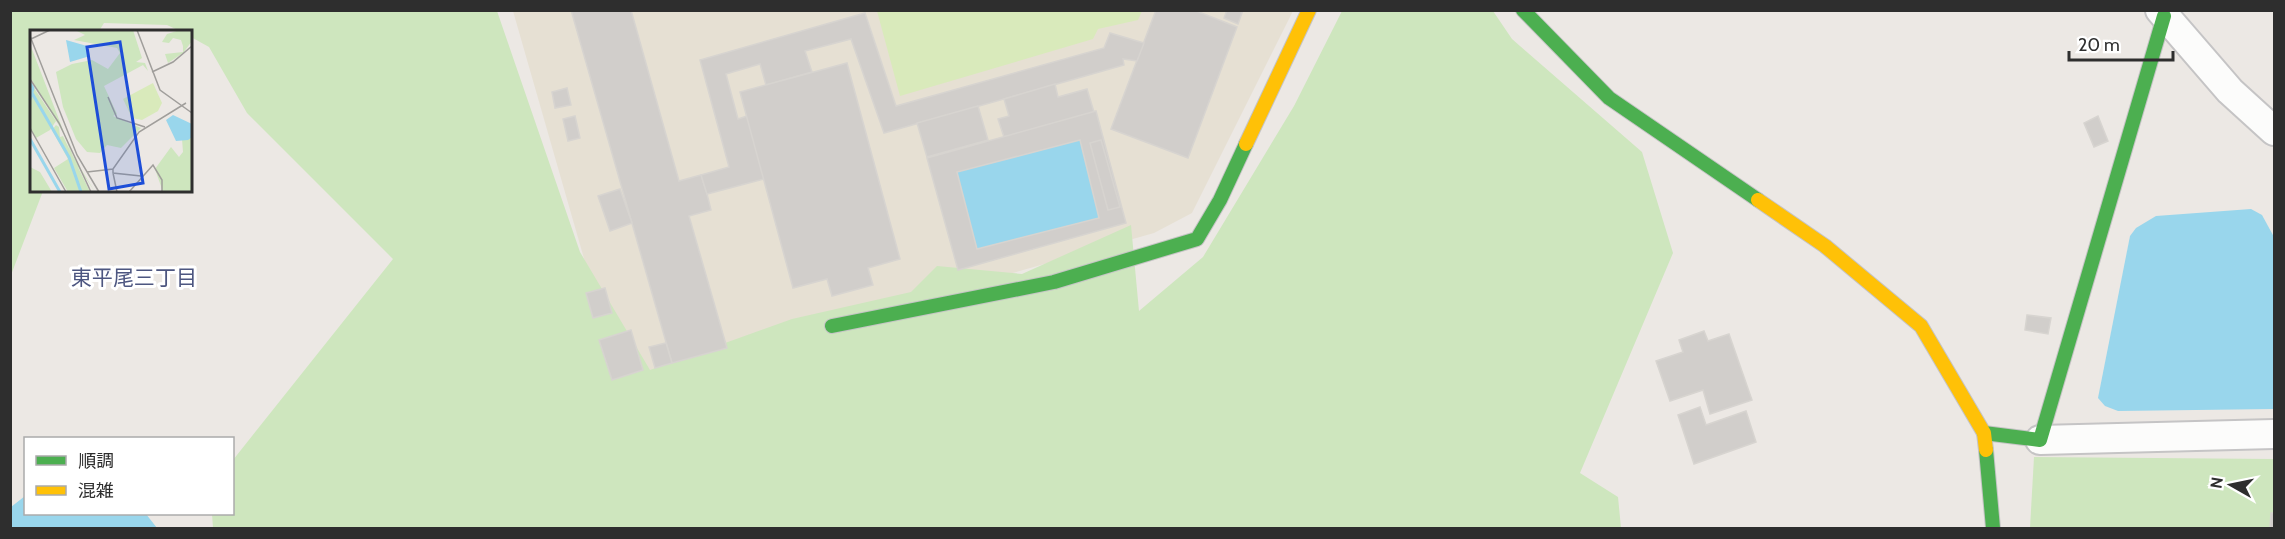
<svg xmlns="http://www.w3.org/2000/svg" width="2285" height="539" font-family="Cabin,'Noto Sans JP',sans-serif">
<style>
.education{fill:#e6e0d3}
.green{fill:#cee6be}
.pitch{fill:#d9eabb}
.water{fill:#99d6ec}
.building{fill:#d1cecb;stroke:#d7d4d0;stroke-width:1.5;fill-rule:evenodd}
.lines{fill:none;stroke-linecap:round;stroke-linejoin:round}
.street-casing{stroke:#c5c4c5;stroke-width:32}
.fast-casing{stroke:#c5c4c5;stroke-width:16}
.slow-casing{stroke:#c5c4c5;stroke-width:16}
.street{stroke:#fcfcfb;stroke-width:28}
.fast{stroke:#4caf50;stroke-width:14}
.slow{stroke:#ffc107;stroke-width:14}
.labels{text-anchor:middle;stroke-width:6;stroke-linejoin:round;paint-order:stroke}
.neighbourhood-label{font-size:21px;fill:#4d5680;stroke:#fff}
.inset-river{fill:none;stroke:#99d6ec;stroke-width:3}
.inset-road{fill:none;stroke:#a09e9b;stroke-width:1.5}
.view{fill:#1d4ed8;fill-opacity:0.15;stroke:#1d4ed8;stroke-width:3}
.inset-edge{fill:none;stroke:#2e2e2e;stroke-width:3}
</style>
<rect width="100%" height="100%" fill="#ece8e4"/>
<polygon class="education" points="513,11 1293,11 1192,213 1154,233 620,384"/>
<g class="green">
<polygon points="11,10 497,11 580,252 650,370 792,319 911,292 937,266 1022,274 1131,225 1139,311 1203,257 1294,106 1342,11 1493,11 1512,39 1642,152 1673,253 1580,473 1618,497 1621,528 213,528 212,514 232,514 233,460 393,259 247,113 209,47 191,37 190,32 180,31 167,25 104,23 99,31 32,32 32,190 43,191 11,275"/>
<polygon points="2034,457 2274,459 2274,528 2030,528"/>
</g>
<polygon class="pitch" points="877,11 877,10 1142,11 1138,20 1098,29 1093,39 900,96"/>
<g class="water">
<polygon points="1080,140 1099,218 977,249 957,172"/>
<polygon points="2251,209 2262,215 2274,237 2274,409 2118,411 2105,406 2098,398 2130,236 2136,228 2156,216"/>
<polygon points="25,496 26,514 146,514 157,528 11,528 11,507"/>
</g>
<g class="building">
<polygon points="571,10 631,10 679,181 701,175 707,194 711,210 689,216 727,348 672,363"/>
<polygon points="1156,10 1194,10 1237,27 1188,158 1111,129"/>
<polygon points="1227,10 1243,10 1238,24 1224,18"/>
<polygon points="865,13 896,106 1104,48 1110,33 1144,43 1137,61 1123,59 1124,65 884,133 851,39 805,51 812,72 766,85 760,64 726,74 738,119 747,116 764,179 707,194 701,175 729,167 700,60"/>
<polygon points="847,63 900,259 868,268 873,285 832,296 827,279 793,288 740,92"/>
<polygon points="1055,84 1058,97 1087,89 1094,112 1004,137 998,119 1009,116 1004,99"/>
<polygon points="567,88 571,105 555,108 552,92"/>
<polygon points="978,106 988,140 927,157 917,123"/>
<path d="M 1096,111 L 1126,223 L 958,270 L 927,158 ZM 1080,140 L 1099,218 L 977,249 L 957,172 Z"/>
<polygon points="575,116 580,138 568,141 563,119"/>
<polygon points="2098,116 2108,141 2094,147 2084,123"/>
<polygon points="1101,140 1120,207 1108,210 1090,143"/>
<polygon points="620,189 632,223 610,231 598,196"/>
<polygon points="605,288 612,313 593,318 586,293"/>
<polygon points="2027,315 2051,318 2048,334 2025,330"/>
<polygon points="631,330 643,370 612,380 599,340"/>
<polygon points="1704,331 1708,341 1729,334 1752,400 1710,414 1703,390 1670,401 1656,361 1683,352 1679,340"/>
<polygon points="666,343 672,363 655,368 649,347"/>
<polygon points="1700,407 1706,425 1746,411 1756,442 1694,464 1678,415"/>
<polygon points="2271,513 2274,513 2274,528 2270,528"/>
</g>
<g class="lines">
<defs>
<g id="street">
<polyline points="2160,10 2230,91 2274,131"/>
<polyline points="2040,440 2274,434"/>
</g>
<g id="fast">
<polyline points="1523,10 1609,98 1758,200"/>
<polyline points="832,326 1054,282 1197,239 1220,200 1246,144"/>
<polyline points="1984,433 2040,440 2164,16"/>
<polyline points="1986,450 1993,528"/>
</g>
<g id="slow">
<polyline points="1246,144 1309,10"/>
<polyline points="1758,200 1825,246 1921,326 1984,433 1986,450"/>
</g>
</defs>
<use href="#street" class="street-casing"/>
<use href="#fast" class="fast-casing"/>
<use href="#slow" class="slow-casing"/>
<use href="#street" class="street"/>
<use href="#fast" class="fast"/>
<use href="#slow" class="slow"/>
</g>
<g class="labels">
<g class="neighbourhood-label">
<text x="134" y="285">東平尾三丁目</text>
</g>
</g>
<g transform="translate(30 30)">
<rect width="162" height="162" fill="#ece8e4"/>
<path d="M 45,0 L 103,0 L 112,28 L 106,32 L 115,33 L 118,41 L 113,35 L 74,56 L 87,84 L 83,86 L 111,98 L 91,118 L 77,115 L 70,123 L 57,122 L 46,109 L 33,77 L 26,42 L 42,34 L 62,30 L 78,39 L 90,23 L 87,18 L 44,10 L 55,5 ZM 150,0 L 162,0 L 162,11 L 153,23 L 138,33 L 135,24 L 153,22 L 153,16 L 151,10 L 143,8 L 139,13 L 132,12 L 137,4 ZM 0,14 L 43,126 L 65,162 L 44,131 L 34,104 L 0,47 ZM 0,52 L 26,91 L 20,100 L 6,108 L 0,98 ZM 26,95 L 29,97 L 30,107 L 33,106 L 60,162 L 38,162 L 24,138 L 38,129 L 22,100 ZM 162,104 L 162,162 L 133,162 L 125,139 L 141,117 L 149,127 L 153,122 L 152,109 ZM 0,137 L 10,142 L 22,162 L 0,162 Z" fill="#cee6be"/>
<path d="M 123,53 L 132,73 L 128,81 L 112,90 L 102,88 L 93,69 Z" fill="#d9eabb"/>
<path d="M 36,10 L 57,16 L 60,26 L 40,32 ZM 143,85 L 162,94 L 162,107 L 158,110 L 146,111 L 136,90 Z" fill="#99d6ec"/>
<path class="inset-river" d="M 0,53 L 3,58 L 0,70M 2,63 L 39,127 L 51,162M 0,109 L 30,162"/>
<path class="inset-road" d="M 107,0 L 130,60 L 162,83M 0,6 L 47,125 L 69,162M 1,9 L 20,0M 122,42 L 143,32 L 162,16M 0,49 L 29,93 L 61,162M 78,67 L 87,88 L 115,97M 0,98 L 36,162M 83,139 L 83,143 L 111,146M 57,142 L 83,139 L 109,102 L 156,73M 83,143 L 87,162M 99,162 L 123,135 L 132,150 L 132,162"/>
<path class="view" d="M 90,12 L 113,153 L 79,159 L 57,17 Z"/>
<rect width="162" height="162" class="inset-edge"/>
</g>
<rect width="2285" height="539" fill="none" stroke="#2e2e2e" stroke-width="24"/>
<rect x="24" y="437" width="210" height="78" fill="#ffffff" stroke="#ababab" stroke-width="1.5"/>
<rect x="36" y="456" width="30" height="9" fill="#4caf50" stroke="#ababab" stroke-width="1.5"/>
<text x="78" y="467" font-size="18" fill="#2e2e2e">順調</text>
<rect x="36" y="486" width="30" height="9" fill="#ffc107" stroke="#ababab" stroke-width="1.5"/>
<text x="78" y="497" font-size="18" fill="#2e2e2e">混雑</text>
<g transform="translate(2231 485) rotate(279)" stroke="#ffffff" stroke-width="4.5" paint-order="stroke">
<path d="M0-4.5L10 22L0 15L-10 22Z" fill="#2e2e2e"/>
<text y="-9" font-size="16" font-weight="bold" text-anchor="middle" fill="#2e2e2e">N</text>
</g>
<path d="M2069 51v9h104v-9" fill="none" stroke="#2e2e2e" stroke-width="3"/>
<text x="2078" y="51" font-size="18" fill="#2e2e2e" stroke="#ffffff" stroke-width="4.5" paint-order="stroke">20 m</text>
</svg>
